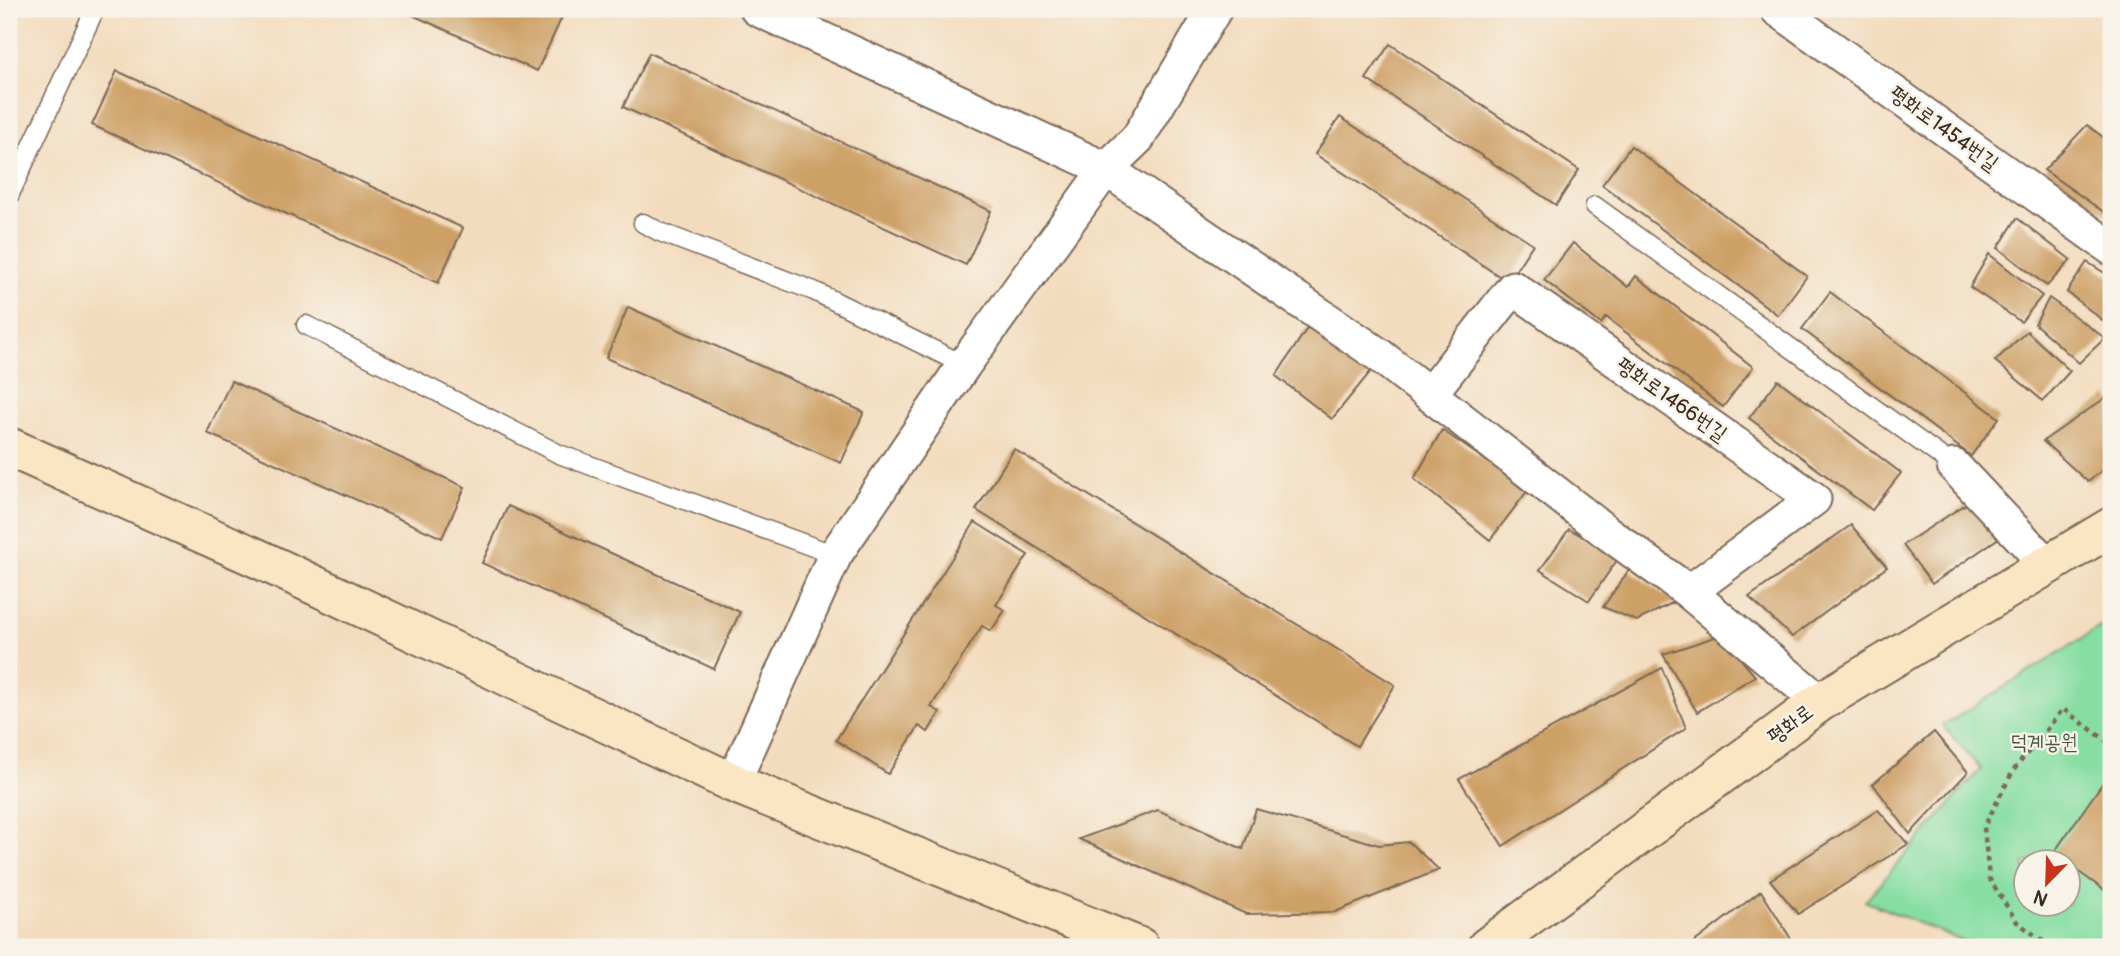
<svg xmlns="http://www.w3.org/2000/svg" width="2120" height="956" font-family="Pangolin,'Poor Story',sans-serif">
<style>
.green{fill:#86dea3;stroke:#608460;stroke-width:2;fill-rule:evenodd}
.building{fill:#cda066}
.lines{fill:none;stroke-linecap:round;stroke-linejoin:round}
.lane-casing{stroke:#7b6856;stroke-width:21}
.street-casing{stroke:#7b6856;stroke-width:37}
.secondary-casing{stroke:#7b6856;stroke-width:42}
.path{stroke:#7b6856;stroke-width:4.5;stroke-dasharray:5 5;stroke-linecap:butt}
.lane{stroke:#fff;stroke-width:18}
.street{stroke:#fff;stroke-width:33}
.secondary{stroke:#fbe6c4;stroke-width:38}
.labels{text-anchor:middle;stroke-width:5;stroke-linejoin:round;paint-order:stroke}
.street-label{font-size:21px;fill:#3b2a1e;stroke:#f7f3e8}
.park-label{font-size:21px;fill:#4e573f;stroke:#f7f3e8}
</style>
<rect width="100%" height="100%" fill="#f7f3e8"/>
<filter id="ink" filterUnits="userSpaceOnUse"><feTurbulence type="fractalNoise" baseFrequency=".0143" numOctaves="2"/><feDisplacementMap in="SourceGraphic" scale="14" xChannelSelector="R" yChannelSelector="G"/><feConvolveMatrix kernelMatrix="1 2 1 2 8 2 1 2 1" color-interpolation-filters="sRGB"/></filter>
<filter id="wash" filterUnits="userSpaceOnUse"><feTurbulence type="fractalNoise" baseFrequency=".00686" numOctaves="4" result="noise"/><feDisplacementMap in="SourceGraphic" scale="28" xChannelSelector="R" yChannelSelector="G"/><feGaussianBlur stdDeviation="1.57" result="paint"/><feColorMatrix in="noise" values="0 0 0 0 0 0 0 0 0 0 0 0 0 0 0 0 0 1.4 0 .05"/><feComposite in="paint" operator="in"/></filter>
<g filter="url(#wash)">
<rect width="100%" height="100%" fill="#f3dcbe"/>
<path class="green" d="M 2111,620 L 2111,947 L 1977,947 L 1865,901 L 1981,769 L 1943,726 ZM 2025,862 L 2068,862 L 2068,904 L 2025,904 Z"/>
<g id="blocks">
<g class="building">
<polygon points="399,9 550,9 563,15 537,71"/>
<polygon points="1390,44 1579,170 1556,205 1366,79"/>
<polygon points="649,53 991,211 966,265 623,107"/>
<polygon points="117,71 463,228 438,283 92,125"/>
<polygon points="1340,117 1533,244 1508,282 1315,154"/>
<polygon points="2087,125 2111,143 2111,217 2044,170"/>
<polygon points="1631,146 1807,276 1778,315 1602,185"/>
<polygon points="2017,218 2071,260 2047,286 1998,248"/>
<polygon points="1573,243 1628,287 1636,276 1753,367 1723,407 1606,317 1601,324 1544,280"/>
<polygon points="1989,254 2042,296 2021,322 1970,287"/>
<polygon points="2087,262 2111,277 2111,327 2067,292"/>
<polygon points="1830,292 1999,418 1971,456 1802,329"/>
<polygon points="2049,298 2105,338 2079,363 2035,324"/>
<polygon points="628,307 864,412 841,463 606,358"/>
<polygon points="1313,319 1376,365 1332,419 1276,376"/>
<polygon points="2027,331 2070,371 2043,401 1995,361"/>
<polygon points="1778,380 1901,473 1872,510 1749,418"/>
<polygon points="231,381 465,487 442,538 207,433"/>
<polygon points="2108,396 2111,400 2111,463 2088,482 2043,441"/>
<polygon points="1442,430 1528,490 1490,540 1414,479"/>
<polygon points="1014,449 1395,685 1357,746 976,510"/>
<polygon points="1969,502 2003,535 1932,584 1903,545"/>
<polygon points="508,506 740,612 714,669 482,563"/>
<polygon points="975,522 1028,555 996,605 1005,610 991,631 982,626 931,707 940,712 928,732 919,726 888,774 836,740"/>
<polygon points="1851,525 1887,567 1792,637 1749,597"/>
<polygon points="1569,529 1619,557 1589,601 1540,570"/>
<polygon points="1629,570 1674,602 1637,621 1603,607"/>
<polygon points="1721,635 1755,676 1697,712 1663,654"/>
<polygon points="1662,668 1686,728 1503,846 1459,779"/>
<polygon points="1934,732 1968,772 1910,834 1873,784"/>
<polygon points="2111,771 2111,895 2068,864 2068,862 2053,854"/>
<polygon points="1256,809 1379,845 1409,842 1439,870 1335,912 1246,914 1079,839 1158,810 1243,849"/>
<polygon points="1878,810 1908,844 1798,914 1770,880"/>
<polygon points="1761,891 1796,947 1688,947"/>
</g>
</g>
</g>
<g filter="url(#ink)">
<use href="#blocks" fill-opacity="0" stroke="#7b6856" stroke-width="2"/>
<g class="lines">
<defs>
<g id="lane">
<polyline points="9,196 95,9"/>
<polyline points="1595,206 1954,466"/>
<polyline points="643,223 660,232 814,291 964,365"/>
<polyline points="306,325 559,454 835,555"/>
</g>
<g id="street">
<polyline points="757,9 1106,169 1379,355 1605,531 1689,592 1820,702"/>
<polyline points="1777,9 2111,248"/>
<polyline points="1430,394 1513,288 1814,499 1689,592"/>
<polyline points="1954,466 2048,566"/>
<polyline points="733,783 835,555 964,365 1106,169 1138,138 1215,9"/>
</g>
<g id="secondary">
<polyline points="9,447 257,558 733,783 1140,947"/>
<polyline points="1487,947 1820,702 2111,527"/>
</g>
</defs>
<use href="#lane" class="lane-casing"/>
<use href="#street" class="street-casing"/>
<use href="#secondary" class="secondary-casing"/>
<polyline class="path" points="2051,947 2017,922 1989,878 1984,827 2013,771 2063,709 2111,744"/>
<use href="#lane" class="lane"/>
<use href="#street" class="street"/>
<use href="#secondary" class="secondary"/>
</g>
</g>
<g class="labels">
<g class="street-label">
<text transform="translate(1944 128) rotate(36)" y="7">평화로1454번길</text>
<text transform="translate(1672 399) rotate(35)" y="7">평화로1466번길</text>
<text transform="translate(1790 724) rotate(-37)" y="7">평화로</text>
</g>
<g class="park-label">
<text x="2044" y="749">덕계공원</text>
</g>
</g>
<rect width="2120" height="956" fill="none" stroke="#f7f3e8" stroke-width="35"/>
<g transform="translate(2047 883) rotate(203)"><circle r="33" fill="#f7f3e8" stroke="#aca397" stroke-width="2"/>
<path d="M0-5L12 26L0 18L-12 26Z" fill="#c8321e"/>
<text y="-10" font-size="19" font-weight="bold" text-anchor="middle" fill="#3b2a1e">N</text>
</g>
</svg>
